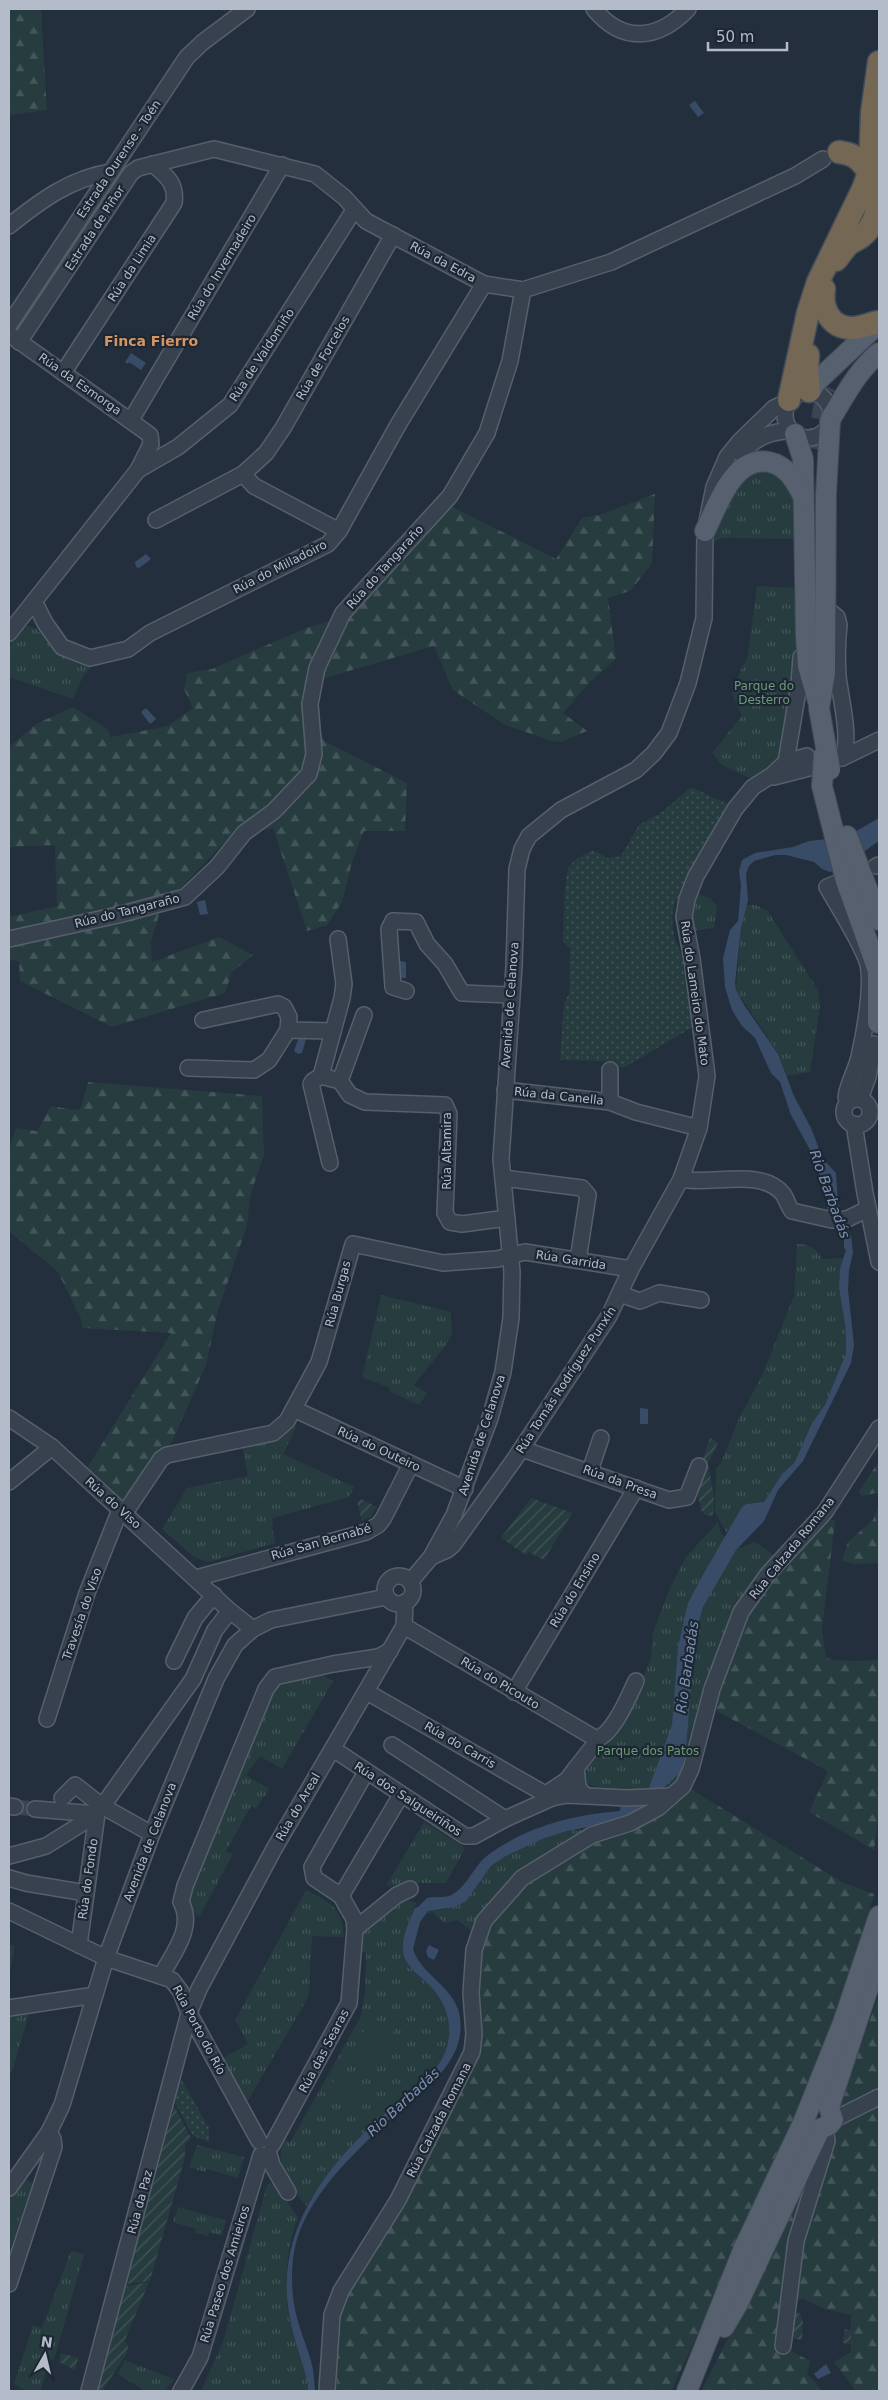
<svg xmlns="http://www.w3.org/2000/svg" width="888" height="2400" font-family="'DejaVu Sans',sans-serif">
<style>
.grass{fill:url(#grass-dots)}
.forest{fill:url(#forest-firs)}
.park{fill:url(#park-tufts)}
.garden{fill:url(#garden-furrows)}
.pitch{fill:#263c3f}
.water{fill:#394c67}
.lines{fill:none;stroke-linecap:round;stroke-linejoin:round}
.minor-tunnel{stroke:#3a4453;stroke-width:15;stroke-dasharray:15 8;stroke-linecap:butt}
.major-tunnel{stroke:#3a4453;stroke-width:20;stroke-dasharray:20 10;stroke-linecap:butt}
.minor-casing{stroke:#565f6c;stroke-width:18}
.major-casing{stroke:#414a57;stroke-width:22}
.highway-casing{stroke:#434c59;stroke-width:25}
.minor{stroke:#38414e;stroke-width:15}
.major{stroke:#56606e;stroke-width:20}
.highway{stroke:#746855;stroke-width:22}
.major-bridge-casing{stroke:#414a57;stroke-width:22;stroke-linecap:butt}
.major-bridge{stroke:#56606e;stroke-width:20}
.labels{text-anchor:middle;stroke-width:4.5;stroke-linejoin:round;paint-order:stroke}
.street-label{font-size:12px;fill:#b4bcc9;stroke:#1d2633}
.park-label{font-size:12px;fill:#6b9a76;stroke:#1d2633}
.neighbourhood-label{font-size:14px;font-weight:bold;fill:#d59563;stroke:#1d2633}
.water-label{font-size:14px;font-style:italic;fill:#7c92b1;stroke:#1d2633}
</style>
<defs>
<pattern id="grass-dots" width="8" height="8" patternUnits="userSpaceOnUse" patternTransform="scale(1.25)"><rect width="8" height="8" fill="#263c3f"/><path d="M2 2h.1M6 6h.1" fill="none" stroke="#435659" stroke-width="1.8" stroke-linecap="round"/></pattern>
<pattern id="forest-firs" width="22" height="20" patternUnits="userSpaceOnUse" patternTransform="scale(1.25)"><rect width="22" height="20" fill="#263c3f"/><path d="M5 1l3.5 6h-7zM16 11l3.5 6h-7z" fill="#435659"/></pattern>
<pattern id="park-tufts" width="24" height="20" patternUnits="userSpaceOnUse" patternTransform="scale(1.25)"><rect width="24" height="20" fill="#263c3f"/><path d="M3 7l-1-3M5 7V3M7 7l1-3M15 17l-1-3M17 17v-4M19 17l1-3" fill="none" stroke="#435659"/></pattern>
<pattern id="garden-furrows" width="10" height="10" patternUnits="userSpaceOnUse" patternTransform="scale(1.25)"><rect width="10" height="10" fill="#263c3f"/><path d="M-1 1l2-2M0 10L10 0M9 11l2-2" fill="none" stroke="#435659"/></pattern>
</defs>
<rect width="100%" height="100%" fill="#242f3e"/>
<g class="grass">
<path d="M 691,787 L 732,806 L 684,891 C 669,902 671,926 676,942 C 678,950 685,956 687,963 C 692,983 693,1005 696,1025 L 623,1068 L 605,1061 L 560,1060 L 564,1003 L 569,994 L 570,948 L 563,942 C 564,927 563,876 570,865 C 576,858 585,854 593,850 L 607,858 L 621,856 L 639,825 L 662,812 Z"/>
<polygon points="181,2079 209,2128 209,2142 193,2136 175,2102"/>
</g>
<g class="forest">
<polygon points="9,9 41,9 47,110 9,115"/>
<polygon points="655,494 652,564 630,591 608,598 616,659 592,680 563,713 587,731 561,742 552,741 505,725 453,690 434,646 325,678 314,702 324,741 407,783 405,831 364,831 352,862 342,902 327,925 307,931 273,828 230,837 161,908 151,942 152,962 219,937 253,955 232,972 225,993 112,1027 20,981 19,961 9,960 9,917 57,906 55,845 9,847 9,747 36,724 73,707 107,729 111,737 168,726 193,708 184,689 187,673 212,669 306,628 348,616 451,506 556,559 582,518 599,515"/>
<polygon points="88,1082 262,1096 264,1155 250,1196 247,1226 218,1310 206,1365 172,1442 123,1504 87,1468 171,1333 82,1328 81,1319 58,1272 9,1231 9,1149 16,1128 37,1131 51,1106 76,1110 81,1108"/>
<polygon points="879,1461 879,1494 876,1493 862,1496 859,1491"/>
<polygon points="879,1505 879,1563 855,1564 842,1561 848,1542 873,1520"/>
<path d="M 831,1520 L 835,1521 L 822,1629 L 826,1657 C 833,1663 868,1660 879,1660 L 879,1812 L 874,1850 L 809,1812 L 828,1771 L 713,1709 L 739,1632 L 743,1630 L 750,1612 L 775,1576 L 785,1570 L 826,1521 Z"/>
<polygon points="691,1789 842,1882 874,1894 849,1984 794,2128 671,2391 337,2391 337,2335 340,2312 347,2292 401,2205 474,2065 477,2054 480,1958 485,1935 499,1907 524,1881 549,1866"/>
<polygon points="878,1997 879,2089 838,2110"/>
<polygon points="879,2102 879,2391 856,2391 834,2362 851,2352 851,2315 825,2309 804,2299 795,2300 798,2260 830,2130 837,2125 850,2121"/>
<path d="M 822,2138 L 788,2250 L 778,2355 L 789,2350 L 810,2361 L 807,2374 L 823,2391 L 701,2391 C 745,2309 784,2224 822,2138 Z"/>
</g>
<g class="park">
<polygon points="760,466 792,480 798,539 724,538 713,541 718,523 733,489"/>
<polygon points="757,586 798,588 803,626 795,659 793,697 779,760 754,780 722,765 712,753 742,716 732,694 742,667 747,660"/>
<path d="M 28,626 C 42,628 44,641 53,649 C 64,659 77,665 92,666 L 83,676 L 73,699 L 9,677 C 9,660 5,632 28,626 Z"/>
<polygon points="696,893 710,898 717,906 714,928 692,931 692,907"/>
<polygon points="746,905 756,905 767,910 818,990 820,1006 810,1072 786,1076 778,1053 736,990 741,928"/>
<path d="M 797,1244 C 809,1243 816,1249 822,1259 L 843,1258 L 839,1288 L 846,1331 L 846,1353 L 825,1405 L 798,1455 L 794,1463 L 782,1474 L 764,1502 C 759,1503 752,1502 748,1504 C 737,1508 736,1526 726,1532 L 715,1512 L 716,1468 L 721,1463 L 740,1416 L 760,1380 L 794,1296 Z"/>
<polygon points="381,1295 451,1312 452,1334 446,1345 414,1385 427,1393 419,1405 389,1391 390,1388 362,1377"/>
<path d="M 297,1425 L 283,1454 L 354,1487 L 349,1497 L 273,1518 L 272,1529 L 276,1543 L 208,1562 L 194,1557 L 162,1529 L 187,1488 L 248,1476 L 242,1445 C 263,1441 281,1439 297,1425 Z"/>
<path d="M 718,1522 C 719,1536 729,1541 740,1548 L 755,1542 L 778,1558 C 731,1592 715,1668 697,1720 C 684,1734 690,1759 681,1775 C 677,1781 670,1787 663,1789 C 650,1792 591,1791 584,1781 L 584,1772 L 608,1744 L 640,1687 L 651,1657 L 653,1632 L 670,1588 L 686,1557 Z"/>
<polygon points="312,1669 333,1681 282,1769 260,1756 246,1775 269,1789 256,1809 251,1806 226,1851 233,1854 199,1917 185,1902 266,1689"/>
<polygon points="424,1822 465,1848 446,1883 414,1883 386,1886"/>
<path d="M 596,1825 L 597,1827 L 575,1837 L 517,1872 L 482,1912 L 474,1926 L 473,1932 L 457,1920 L 445,1923 L 432,1912 L 426,1914 C 431,1907 439,1911 447,1909 C 452,1907 458,1902 463,1899 C 479,1889 481,1875 493,1864 C 515,1847 548,1835 575,1829 L 576,1831 Z"/>
<path d="M 306,1890 C 331,1903 342,1907 344,1937 L 312,1936 L 309,1992 L 306,2001 L 246,2104 L 221,2059 L 248,2044 L 235,2020 Z"/>
<path d="M 401,1897 L 416,1903 C 411,1919 400,1936 403,1953 C 409,1981 458,1991 450,2036 C 442,2082 390,2106 360,2137 C 340,2158 322,2180 307,2206 C 294,2193 271,2157 285,2140 L 290,2143 L 361,2016 L 365,1993 L 366,1952 L 361,1952 L 361,1938 L 364,1931 Z"/>
<polygon points="29,2014 12,2072 9,2075 9,2017"/>
<polygon points="197,2145 244,2157 238,2178 207,2169 205,2172 189,2167"/>
<path d="M 26,2179 L 34,2185 L 33,2190 L 31,2188 L 9,2253 C 9,2232 2,2188 26,2179 Z"/>
<path d="M 270,2183 L 277,2185 L 298,2218 C 286,2244 283,2293 290,2321 C 296,2343 309,2367 308,2391 L 201,2391 L 223,2342 L 267,2185 Z"/>
<polygon points="178,2207 226,2220 222,2236 209,2232 208,2236 195,2233 196,2229 173,2222"/>
<polygon points="71,2251 84,2254 54,2360 50,2359 40,2391 27,2391 14,2384 33,2325 42,2328"/>
<polygon points="125,2360 129,2362 174,2379 165,2391 145,2391 118,2374"/>
</g>
<g class="garden">
<polygon points="710,1438 718,1443 708,1464 714,1496 713,1516 705,1515 701,1510 695,1481"/>
<polygon points="531,1498 572,1513 544,1560 528,1552 526,1555 501,1538"/>
<polygon points="361,1499 377,1507 370,1517 362,1521 357,1502"/>
<polygon points="174,2106 191,2138 185,2145 185,2157 150,2281 126,2284"/>
<polygon points="149,2282 125,2340 128,2347 127,2353 102,2391 97,2391 126,2286"/>
<polygon points="794,2311 800,2314 803,2321 802,2340 790,2338"/>
<polygon points="845,2329 851,2330 851,2344 842,2343"/>
<polygon points="61,2353 78,2358 75,2370 59,2362"/>
</g>
<g class="pitch">
<polygon points="9,1944 15,1946 9,1976"/>
<polygon points="372,2018 394,2031 368,2074 345,2061"/>
<polygon points="340,2071 363,2085 349,2107 326,2093"/>
</g>
<g class="water">
<polygon points="695,101 704,113 698,117 689,105"/>
<polygon points="131,353 146,363 141,370 129,362 128,364 125,362"/>
<polygon points="146,554 151,559 139,568 136,567 135,562"/>
<polygon points="146,708 156,719 150,724 141,712"/>
<path d="M 879,818 L 879,841 L 839,869 L 830,872 L 822,869 L 814,862 L 786,855 L 775,855 L 754,861 L 749,866 L 746,874 L 748,900 L 741,928 L 735,982 L 736,990 L 744,1005 L 778,1054 L 794,1096 L 811,1128 L 823,1159 L 836,1173 L 838,1202 L 851,1236 L 853,1253 L 849,1270 L 848,1290 L 854,1345 L 851,1363 L 803,1461 L 778,1490 L 764,1521 L 736,1550 L 703,1607 L 695,1635 L 686,1749 L 681,1772 L 638,1811 L 614,1822 L 567,1831 L 542,1839 L 504,1857 L 491,1866 L 466,1901 L 455,1907 L 428,1911 L 420,1922 L 413,1949 C 421,1975 453,1986 459,2013 C 470,2061 421,2092 391,2118 C 379,2129 367,2141 356,2152 C 331,2177 305,2209 296,2243 C 290,2266 291,2296 297,2318 C 301,2333 307,2347 311,2361 C 314,2371 314,2381 315,2391 L 308,2391 L 308,2384 C 302,2359 291,2333 288,2307 C 279,2239 315,2182 361,2136 C 384,2112 411,2093 435,2069 C 455,2045 454,2012 432,1988 C 423,1978 405,1967 403,1952 C 401,1937 409,1922 415,1908 L 418,1907 L 427,1898 C 434,1896 442,1898 449,1896 C 467,1889 473,1866 488,1855 C 528,1826 572,1815 620,1811 L 621,1804 L 648,1790 L 672,1725 L 678,1647 L 688,1603 L 704,1573 L 742,1507 L 746,1504 L 764,1502 L 782,1474 L 794,1463 L 798,1455 L 812,1423 L 825,1405 L 846,1353 L 846,1331 L 839,1288 L 840,1269 L 846,1250 L 844,1248 L 844,1236 L 827,1216 L 828,1196 L 826,1186 L 818,1172 L 809,1148 L 791,1115 L 780,1082 L 771,1073 L 755,1038 L 742,1026 L 732,1010 L 725,987 L 723,958 L 730,930 L 738,921 L 741,885 L 739,871 L 742,860 L 755,853 L 793,847 L 809,841 L 846,837 Z"/>
<polygon points="205,900 208,914 200,915 197,902"/>
<polygon points="399,961 406,962 406,978 399,978"/>
<polygon points="299,1037 306,1039 302,1053 298,1054 294,1051"/>
<polygon points="640,1408 648,1409 648,1424 640,1424"/>
<polygon points="429,1945 439,1950 434,1960 428,1957 426,1951"/>
<polygon points="826,2364 831,2373 818,2379 814,2374"/>
</g>
<g class="lines">
<polyline class="minor-tunnel" points="15,1807 35,1809"/>
<polyline class="major-tunnel" points="816,449 823,408 832,389"/>
<defs>
<g id="minor">
<path d="M 594,9 C 623,44 658,40 688,9"/>
<path d="M 9,226 C 40,201 71,178 111,172"/>
<polyline points="9,325 187,57 203,42 247,9"/>
<polyline points="9,334 150,435 151,444 138,470 9,633"/>
<polyline points="19,342 131,173 138,168 214,149 315,174 344,197 366,221 484,284 523,290 611,262 795,176 823,159"/>
<path d="M 63,373 L 174,203 C 177,183 166,176 153,164"/>
<circle cx="808" cy="415" r="23"/>
<polyline points="131,420 282,165"/>
<path d="M 741,453 C 756,438 770,431 790,431"/>
<polyline points="138,470 178,447 230,405 354,210"/>
<polyline points="243,474 254,486 339,531"/>
<polyline points="156,520 243,474 266,453 283,428 393,235"/>
<polyline points="34,601 45,623 62,647 90,658 128,649 150,633 328,544 339,531 398,425 484,284"/>
<path d="M 827,609 L 837,617 L 839,625 C 837,642 837,659 838,676 C 840,696 852,741 842,758"/>
<polyline points="842,758 879,740"/>
<polyline points="786,762 799,685 801,657"/>
<polyline points="774,777 809,768"/>
<polyline points="876,866 879,865"/>
<path d="M 837,883 L 827,887 C 839,908 859,939 867,961 C 874,982 864,1035 859,1057 C 856,1070 848,1083 846,1097 L 850,1101"/>
<polyline points="9,939 118,915 185,897 217,867 244,833 274,811 309,774 314,754 310,704 317,668 343,613 450,496 487,433 510,361 523,290"/>
<polyline points="338,939 344,984 342,998 321,1076 340,1081 350,1095 365,1102 445,1105 449,1114 445,1213 450,1222 462,1224 507,1218"/>
<polyline points="406,991 393,987 389,929 393,921 416,922 427,944 445,964 462,993 511,995"/>
<polyline points="203,1020 278,1004 284,1007 289,1017 288,1030"/>
<polyline points="188,1068 254,1070 269,1060 288,1030 333,1031"/>
<polyline points="610,1070 610,1102"/>
<polyline points="321,1076 313,1081 311,1084 330,1163"/>
<polyline points="340,1081 364,1015"/>
<polyline points="505,1090 610,1102 636,1112 699,1128"/>
<polyline points="860,1099 868,1077 874,1044"/>
<circle cx="857" cy="1112" r="13"/>
<polyline points="854,1124 865,1193 879,1262"/>
<polyline points="503,1178 582,1188 588,1195 578,1260"/>
<path d="M 681,1179 C 710,1186 761,1167 783,1194 C 787,1200 788,1206 792,1211 L 832,1220 L 847,1219 L 868,1209"/>
<polyline points="620,1294 640,1301 659,1293 701,1300"/>
<polyline points="294,1409 465,1489"/>
<polyline points="9,1418 52,1447 230,1611 253,1629"/>
<polyline points="522,1449 669,1500 687,1497 699,1466"/>
<polyline points="590,1471 601,1438"/>
<polyline points="9,1482 52,1447"/>
<polyline points="124,1514 161,1459 167,1455 273,1433 287,1421 319,1362 353,1244 443,1263 497,1259 525,1252 631,1269"/>
<polyline points="431,1557 447,1550 453,1545 514,1460 609,1316 631,1269 681,1179 699,1128 707,1076 692,959 684,917 687,899 696,876 735,809 753,787 772,775 786,762 807,756"/>
<circle cx="399" cy="1590" r="14"/>
<polyline points="196,1578 366,1532 378,1525 383,1519 411,1464"/>
<polyline points="410,1582 431,1557 454,1515 490,1418 503,1372 511,1318 512,1272 501,1159 514,966 517,869 522,849 529,836 561,810 636,770 654,753 669,733 688,683 704,618 705,531 714,487 727,457 740,441 774,408 789,401"/>
<polyline points="404,1626 593,1737 595,1744 576,1768 578,1787 584,1795"/>
<polyline points="174,1661 195,1618 214,1595"/>
<polyline points="367,1692 552,1798"/>
<polyline points="514,1692 636,1488"/>
<polyline points="47,1719 87,1593 120,1510"/>
<path d="M 595,1740 C 613,1735 628,1698 636,1681"/>
<polyline points="392,1745 505,1819"/>
<polyline points="333,1749 465,1836 474,1836 505,1819 552,1798 567,1795 627,1798 671,1796"/>
<polyline points="546,1794 567,1780 576,1768"/>
<polyline points="62,1798 75,1785 102,1806 152,1834"/>
<polyline points="9,1806 15,1807"/>
<polyline points="35,1809 97,1814 79,1945"/>
<polyline points="9,1856 46,1846 97,1814 193,1679 215,1630 230,1611"/>
<polyline points="9,1878 26,1883 86,1893"/>
<polyline points="341,1896 314,1878 312,1867 366,1772"/>
<polyline points="9,1911 106,1958 172,1980 181,1992 189,2013 259,2141"/>
<polyline points="355,1929 397,1895 410,1889"/>
<path d="M 161,1976 C 173,1953 195,1928 181,1902 L 185,1886 L 266,1689 L 275,1677 L 333,1664 L 378,1657 L 390,1651"/>
<polyline points="9,2008 95,1995"/>
<polyline points="833,2120 879,2097"/>
<polyline points="272,2145 349,2003 355,1929 354,1919 341,1896 401,1795"/>
<polyline points="269,2154 272,2165 288,2192"/>
<polyline points="9,2188 49,2132 62,2105 106,1958 152,1834 216,1679 235,1645 253,1629 271,1620 386,1597"/>
<polyline points="9,2284 54,2147 53,2139 49,2132"/>
<polyline points="783,2346 796,2241 827,2141 825,2128"/>
<polyline points="89,2391 189,2013 199,1989 274,1849 404,1626 405,1602"/>
<polyline points="181,2391 200,2357 261,2155"/>
<polyline points="327,2391 332,2315 341,2291 398,2200 472,2052 474,2034 471,1993 474,1950 484,1921 522,1878 592,1835 630,1823 658,1808 683,1786 691,1769 712,1689 741,1612 768,1574 825,1512 879,1428"/>
</g>
<g id="major">
<polyline points="810,392 816,382 879,323"/>
<path d="M 831,418 C 846,394 857,371 879,353"/>
<polyline points="795,434 803,459 806,635 808,666 818,701"/>
<path d="M 705,531 C 717,507 733,455 769,462 C 787,466 795,480 803,496"/>
<polyline points="819,708 825,673 826,494 830,422"/>
<polyline points="822,786 846,881 878,971 878,1023"/>
<polyline points="847,836 879,920"/>
<polyline points="724,2327 737,2305 820,2129 829,2125 833,2120 829,2107 879,1955"/>
<polyline points="687,2391 744,2248 803,2123 843,2023 879,1916"/>
</g>
<g id="highway">
<path d="M 836,260 C 840,255 844,249 848,245 C 852,241 857,240 861,237 C 881,221 881,193 869,173 C 861,160 855,154 839,152"/>
<path d="M 824,289 C 821,308 830,328 852,328 C 861,328 871,323 879,322"/>
<polyline points="808,355 807,368 809,391"/>
<polyline points="789,400 808,313 818,282 863,189 870,170 872,113 879,62"/>
</g>
</defs>
<use href="#minor" class="minor-casing"/>
<use href="#major" class="major-casing"/>
<use href="#highway" class="highway-casing"/>
<use href="#minor" class="minor"/>
<use href="#major" class="major"/>
<use href="#highway" class="highway"/>
<defs>
<g id="major-bridge">
<polyline points="819,708 830,770"/>
<polyline points="822,786 824,755"/>
</g>
</defs>
<use href="#major-bridge" class="major-bridge-casing"/>
<use href="#major-bridge" class="major-bridge"/>
</g>
<g class="labels">
<g class="street-label">
<text transform="translate(119 159) rotate(-56)" y="4">Estrada Ourense - Toén</text>
<text transform="translate(95 228) rotate(-57)" y="4">Estrada de Piñor</text>
<text transform="translate(443 262) rotate(28)" y="4">Rúa da Edra</text>
<text transform="translate(222 267) rotate(-59)" y="4">Rúa do Invernadeiro</text>
<text transform="translate(132 268) rotate(-57)" y="4">Rúa da Limia</text>
<text transform="translate(262 355) rotate(-57)" y="4">Rúa de Valdomiño</text>
<text transform="translate(323 358) rotate(-60)" y="4">Rúa de Forcelos</text>
<text transform="translate(80 384) rotate(35)" y="4">Rúa da Esmorga</text>
<text transform="translate(280 567) rotate(-27)" y="4">Rúa do Milladoiro</text>
<text transform="translate(385 567) rotate(-48)" y="4">Rúa do Tangaraño</text>
<text transform="translate(127 911) rotate(-14)" y="4">Rúa do Tangaraño</text>
<text transform="translate(695 993) rotate(82)" y="4">Rúa do Lameiro do Mato</text>
<text transform="translate(510 1005) rotate(-86)" y="4">Avenida de Celanova</text>
<text transform="translate(559 1096) rotate(6)" y="4">Rúa da Canella</text>
<text transform="translate(447 1151) rotate(-90)" y="4">Rúa Altamira</text>
<text transform="translate(571 1260) rotate(9)" y="4">Rúa Garrida</text>
<text transform="translate(338 1294) rotate(-75)" y="4">Rúa Burgas</text>
<text transform="translate(566 1380) rotate(-57)" y="4">Rúa Tomás Rodríguez Punxín</text>
<text transform="translate(482 1435) rotate(-72)" y="4">Avenida de Celanova</text>
<text transform="translate(379 1449) rotate(25)" y="4">Rúa do Outeiro</text>
<text transform="translate(620 1482) rotate(20)" y="4">Rúa da Presa</text>
<text transform="translate(113 1503) rotate(42)" y="4">Rúa do Viso</text>
<text transform="translate(321 1542) rotate(-16)" y="4">Rúa San Bernabé</text>
<text transform="translate(792 1548) rotate(-51)" y="4">Rúa Calzada Romana</text>
<text transform="translate(575 1590) rotate(-59)" y="4">Rúa do Ensino</text>
<text transform="translate(82 1614) rotate(-71)" y="4">Travesía do Viso</text>
<text transform="translate(500 1683) rotate(31)" y="4">Rúa do Picouto</text>
<text transform="translate(460 1745) rotate(30)" y="4">Rúa do Carris</text>
<text transform="translate(408 1799) rotate(33)" y="4">Rúa dos Salgueiriños</text>
<text transform="translate(298 1807) rotate(-60)" y="4">Rúa do Areal</text>
<text transform="translate(150 1842) rotate(-69)" y="4">Avenida de Celanova</text>
<text transform="translate(88 1879) rotate(-82)" y="4">Rúa do Fondo</text>
<text transform="translate(199 2030) rotate(62)" y="4">Rúa Porto do Río</text>
<text transform="translate(324 2051) rotate(-62)" y="4">Rúa das Searas</text>
<text transform="translate(439 2120) rotate(-63)" y="4">Rúa Calzada Romana</text>
<text transform="translate(140 2202) rotate(-75)" y="4">Rúa da Paz</text>
<text transform="translate(225 2274) rotate(-73)" y="4">Rúa Paseo dos Amieiros</text>
</g>
<g class="park-label">
<text x="764" y="690">Parque do<tspan x="764" dy="14">Desterro</tspan></text>
<text x="648" y="1755">Parque dos Patos</text>
</g>
<g class="neighbourhood-label">
<text x="151" y="346">Finca Fierro</text>
</g>
<g class="water-label">
<text transform="translate(830 1194) rotate(70)" y="5">Rio Barbadás</text>
<text transform="translate(687 1667) rotate(-82)" y="5">Rio Barbadás</text>
<text transform="translate(403 2102) rotate(-43)" y="5">Rio Barbadás</text>
</g>
</g>
<rect width="888" height="2400" fill="none" stroke="#b4bcc9" stroke-width="20"/>
<g transform="translate(45 2355) rotate(8)" stroke="#1d2633" stroke-width="4" paint-order="stroke">
<path d="M0-4L9 19L0 12L-9 19Z" fill="#b4bcc9"/>
<text y="-8" font-size="14" font-weight="bold" text-anchor="middle" fill="#b4bcc9">N</text>
</g>
<path d="M708 42v8h79v-8" fill="none" stroke="#b4bcc9" stroke-width="2.5"/>
<text x="716" y="42" font-size="15" fill="#b4bcc9" stroke="#1d2633" stroke-width="4" paint-order="stroke">50 m</text>
</svg>
